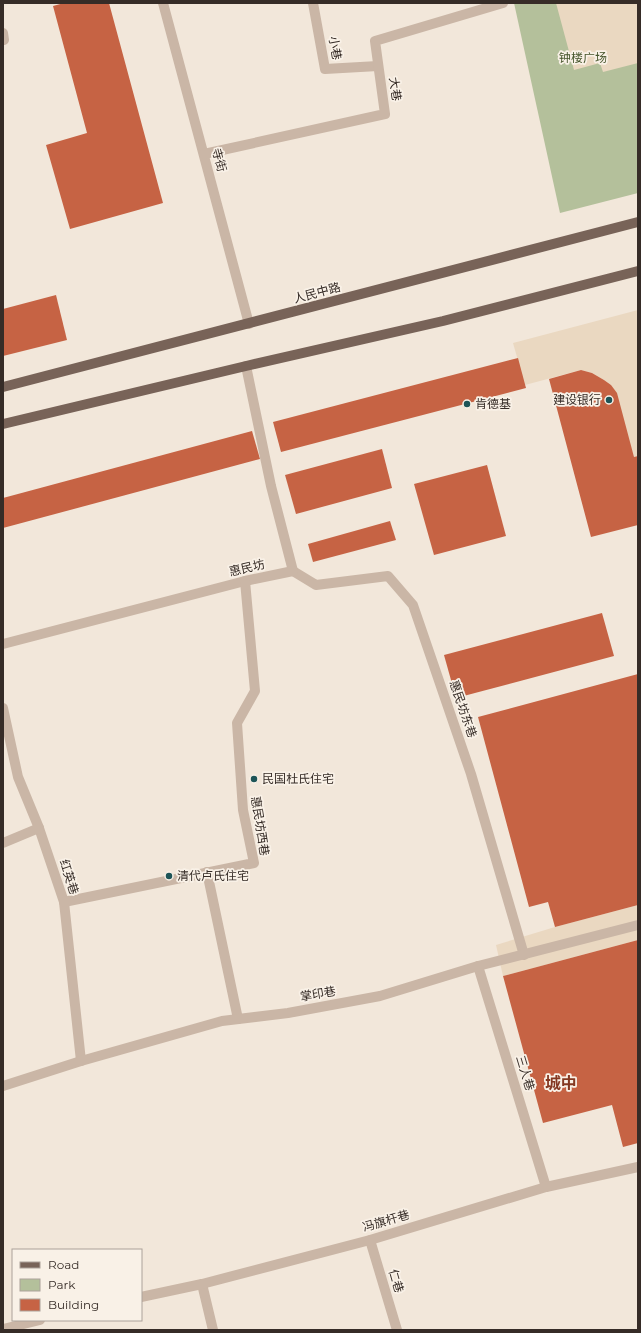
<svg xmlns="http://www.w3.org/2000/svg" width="641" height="1333" font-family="Montserrat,'Noto Sans SC',sans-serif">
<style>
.green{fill:#b4c09b}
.plaza{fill:#ead8c1}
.building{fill:#c66344}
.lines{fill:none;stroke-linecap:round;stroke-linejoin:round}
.lane{stroke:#cab6a6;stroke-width:10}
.primary{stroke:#786358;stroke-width:10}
.poi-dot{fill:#1d5457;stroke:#f9f1e7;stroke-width:1.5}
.labels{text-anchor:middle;stroke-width:3.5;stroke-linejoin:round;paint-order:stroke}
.street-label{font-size:12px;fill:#362c27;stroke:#f9f1e7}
.park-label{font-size:12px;fill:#45542b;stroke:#f9f1e7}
.poi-label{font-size:12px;fill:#362c27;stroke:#f9f1e7;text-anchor:start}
.district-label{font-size:16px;font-weight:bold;fill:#843821;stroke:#f9f1e7}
</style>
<rect width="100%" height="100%" fill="#f2e7da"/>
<polygon class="green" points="514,3 638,3 638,193 560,213"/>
<g class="plaza">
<polygon points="556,3 638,3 638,63 603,72 600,63 574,70"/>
<polygon points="638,310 638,456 634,457 611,385 604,380 592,373 581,370 525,385 513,343"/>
<polygon points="638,905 638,940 503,976 496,945 555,927"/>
</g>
<g class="building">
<polygon points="64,3 109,3 163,203 70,229 46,145 87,133 53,6"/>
<polygon points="56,295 67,340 3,356 3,309"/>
<polygon points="518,358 526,388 281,452 273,422"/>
<polygon points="581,370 592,373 604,380 611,385 617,393 634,457 638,456 638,525 591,537 549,379"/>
<polygon points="252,431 260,459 3,528 3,498"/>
<polygon points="382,449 392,488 296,514 285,475"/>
<polygon points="487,465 506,536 434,555 414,484"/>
<polygon points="390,521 396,540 313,562 308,544"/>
<polygon points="602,613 614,656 456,698 444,655"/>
<polygon points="638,674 638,905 555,927 548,902 529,907 478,717"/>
<polygon points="638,940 638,1143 623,1147 612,1105 543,1123 503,976"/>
</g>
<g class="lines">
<g class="lane">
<polyline points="163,3 249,324"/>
<polyline points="313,3 325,69 378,66"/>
<polyline points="3,33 4,40"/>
<polyline points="204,154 385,114 375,41 503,3"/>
<polyline points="246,366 271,486 293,571"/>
<polyline points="293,571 316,585 388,576 413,605 471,774 524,955"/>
<polyline points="3,644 245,581 293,571"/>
<polyline points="3,708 18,777 39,828 64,902 81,1061"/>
<polyline points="3,843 39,828"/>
<polyline points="207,872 238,1019"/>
<polyline points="64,902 254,863 243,810 237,723 255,691 245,581"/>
<polyline points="478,966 546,1187"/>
<polyline points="3,1086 81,1061 222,1021 288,1013 380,996 478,966 638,925"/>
<polyline points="370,1240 397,1330"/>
<polyline points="202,1284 213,1330"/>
<polyline points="141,1297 202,1284 370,1240 546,1187 638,1167"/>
<polyline points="3,1329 40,1320"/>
</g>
<g class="primary">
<polyline points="3,387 638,222"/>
<polyline points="3,424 246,366 443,321 638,271"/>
</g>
</g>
<g class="poi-dot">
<circle cx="609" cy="400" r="4"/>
<circle cx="467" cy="404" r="4"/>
<circle cx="254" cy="779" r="4"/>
<circle cx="169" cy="876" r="4"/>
</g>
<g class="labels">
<g class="street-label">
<text transform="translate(335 48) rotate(80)" y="4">小巷</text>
<text transform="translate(395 89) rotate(81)" y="4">大巷</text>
<text transform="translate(219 160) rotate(75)" y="4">寺街</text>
<text transform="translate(317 293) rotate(-15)" y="4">人民中路</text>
<text transform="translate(247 568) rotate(-13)" y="4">惠民坊</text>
<text transform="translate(463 709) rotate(71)" y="4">惠民坊东巷</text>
<text transform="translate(260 826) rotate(81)" y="4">惠民坊西巷</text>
<text transform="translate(69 877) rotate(72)" y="4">红英巷</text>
<text transform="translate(318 994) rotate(-10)" y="4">掌印巷</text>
<text transform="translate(525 1073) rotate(73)" y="4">三人巷</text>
<text transform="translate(386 1221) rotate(-16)" y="4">冯旗杆巷</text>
<text transform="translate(396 1281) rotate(74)" y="4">仁巷</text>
</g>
<g class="park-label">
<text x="583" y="62">钟楼广场</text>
</g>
<g class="poi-label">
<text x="601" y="404" text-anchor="end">建设银行</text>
<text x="475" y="408">肯德基</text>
<text x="262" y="783">民国杜氏住宅</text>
<text x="177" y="880">清代卢氏住宅</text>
</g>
<g class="district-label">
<text x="561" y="1089">城中</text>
</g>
</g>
<rect width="641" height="1333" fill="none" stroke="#362c27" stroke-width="8"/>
<rect x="12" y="1249" width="130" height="72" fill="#f9f1e7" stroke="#aba29a"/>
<rect x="20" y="1262" width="20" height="6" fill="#786358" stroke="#aba29a"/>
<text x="48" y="1269" font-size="12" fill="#362c27">Road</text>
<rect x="20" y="1279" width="20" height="12" fill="#b4c09b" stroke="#aba29a"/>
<text x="48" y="1289" font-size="12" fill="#362c27">Park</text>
<rect x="20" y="1299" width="20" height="12" fill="#c66344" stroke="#aba29a"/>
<text x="48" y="1309" font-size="12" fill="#362c27">Building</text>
</svg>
